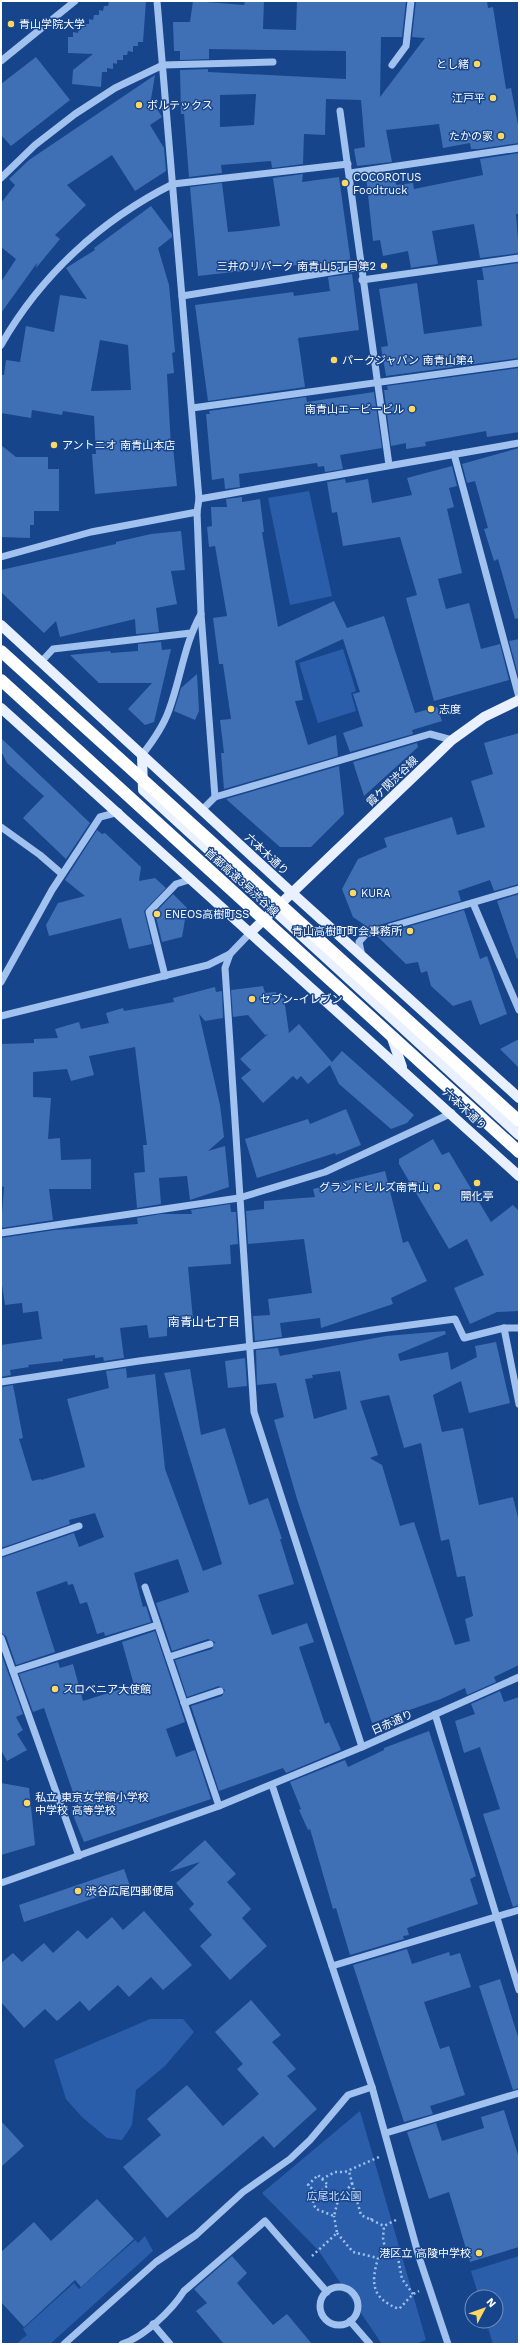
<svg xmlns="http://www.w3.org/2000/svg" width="520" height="2345" font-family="'Work Sans','Noto Sans JP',sans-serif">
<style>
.green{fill:#2a5eaa}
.building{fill:#3f6fb4;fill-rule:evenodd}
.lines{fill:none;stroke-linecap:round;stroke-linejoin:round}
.path{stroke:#a1c1ef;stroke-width:2.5;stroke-dasharray:2 3;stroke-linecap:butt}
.minor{stroke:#a1c1ef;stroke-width:7}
.major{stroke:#e9f0ff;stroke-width:10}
.highway-bridge{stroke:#fff;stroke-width:12}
.poi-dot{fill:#ffd85f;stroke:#17458b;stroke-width:1.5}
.labels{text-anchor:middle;stroke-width:3;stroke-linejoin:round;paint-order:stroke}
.poi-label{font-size:11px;fill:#fff;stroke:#17458b;text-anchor:start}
.street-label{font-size:11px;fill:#fff;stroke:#17458b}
.park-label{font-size:11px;fill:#c7dcfa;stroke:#17458b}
.neighbourhood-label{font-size:12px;fill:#fff;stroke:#17458b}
</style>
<rect width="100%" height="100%" fill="#17458b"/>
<g class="green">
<polygon points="309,491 332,596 290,605 268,498"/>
<polygon points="343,649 356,691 351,693 356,711 318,723 299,663"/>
<polygon points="150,2019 183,2019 194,2032 165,2066 136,2090 132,2125 122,2140 107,2138 82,2117 66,2099 54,2060"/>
<polygon points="360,2111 426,2340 416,2344 382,2344 318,2250 262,2193"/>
<polygon points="145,2236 153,2251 50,2344 16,2344 27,2335 23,2329 74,2283 79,2289 135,2240 138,2243"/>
<polygon points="519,2256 519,2344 493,2344 486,2321 496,2321 496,2297 479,2297 471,2271"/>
</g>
<g class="building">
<polygon points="109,1 146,1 143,42 138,42 138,46 133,46 133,52 128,51 127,55 123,55 123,60 117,60 117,64 113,63 113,69 107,68 107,72 102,72 101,87 72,84 73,70 93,54 68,53 68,37 73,37 73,32 78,33 79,28 82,28 83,24 89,24 89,19 93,20 94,15 99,15 99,10 103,11 104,6 108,6"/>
<path d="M 193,1 L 244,5 L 245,1 L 264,1 L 263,29 L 296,30 L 297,1 L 406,1 L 402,37 L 381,37 L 380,97 L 425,38 L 412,37 L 416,1 L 487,1 L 488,8 L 493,7 L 506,89 L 511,88 L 519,130 L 519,143 L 478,149 L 471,149 L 470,143 L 443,148 L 439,124 L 386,130 L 392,162 L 357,166 L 354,149 L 365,147 L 361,100 L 326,99 L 325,135 L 304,134 L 303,164 L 272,168 L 271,161 L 221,165 L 222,173 L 189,177 L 184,114 L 181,114 L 180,70 L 208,69 L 208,72 L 346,79 L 346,51 L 209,49 L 209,59 L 180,60 L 180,51 L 174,51 L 173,22 L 190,22 ZM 256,94 L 254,125 L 220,127 L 220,95 Z"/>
<polygon points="36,57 70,100 11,146 1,135 1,84"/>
<polygon points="155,75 151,99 162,117 150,125 164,148 166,171 135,191 112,155 67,185 86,205 55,235 60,239 36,268 37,263 1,313 1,282 16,259 1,247 1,203 15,185 9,179 29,160"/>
<polygon points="519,153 519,214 516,214 519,253 480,258 474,224 432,231 438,264 423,266 411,268 408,251 383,256 380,240 373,241 366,176 394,172 396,185 413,183 414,189 483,175 480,159"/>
<polygon points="303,174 302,182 339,177 351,264 327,267 326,263 298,267 298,265 198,276 190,187 222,183 228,232 240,231 280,226 273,178"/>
<path d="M 151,206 L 172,234 L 172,237 L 158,248 L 169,285 L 175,352 L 172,353 L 174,373 L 167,374 L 171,447 L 173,447 L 177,486 L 95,494 L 92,454 L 96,454 L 94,416 L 63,411 L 62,415 L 32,410 L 31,418 L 1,413 L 1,375 L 4,375 L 6,360 L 20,362 L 26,326 L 54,332 L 60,295 L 87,299 L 66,268 L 95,250 L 94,248 ZM 100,340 L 128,345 L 131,390 L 91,391 Z"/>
<polygon points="519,263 519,358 386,376 381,347 388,346 379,289 417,283 424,334 482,326 477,280 484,280 482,268"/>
<polygon points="352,274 359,330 298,338 305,387 208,401 195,305 293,292 294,296 330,291 328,277"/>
<polygon points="519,368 519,432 487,437 486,431 425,442 426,446 406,449 406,443 391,446 384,390 388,390 387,386"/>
<polygon points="374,392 382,448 340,455 343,469 325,472 324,466 318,467 317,463 239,474 240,487 225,489 224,478 212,480 206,414 210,414 209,411 306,397 307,402"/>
<polygon points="1,445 16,457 48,457 48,469 59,469 59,511 34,511 34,525 30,525 30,538 1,537"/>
<polygon points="519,448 519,618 515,619 498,559 494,561 484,529 488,528 475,481 467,483 462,464"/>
<polygon points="452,466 457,486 449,488 454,507 447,509 462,573 438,579 446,609 469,603 481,649 500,644 509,680 434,701 406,598 417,595 400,537 343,546 337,512 332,513 327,482 345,479 346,483 368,479 372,503 412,495 407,478"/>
<polygon points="242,497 242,502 260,499 264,532 262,532 278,627 334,601 347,628 384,616 415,713 437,707 442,721 412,730 413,734 350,752 343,733 363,726 353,694 360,692 343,639 295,661 303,700 295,701 308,745 336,735 338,756 224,789 221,753 224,753 220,720 231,719 223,664 219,664 213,618 227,616 215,546 209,547 207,527 212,526 211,507 227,507 226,499"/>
<polygon points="181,531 185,570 171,571 177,604 156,608 159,632 136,634 135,619 60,637 56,621 44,633 1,592 1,570 116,544 116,542 151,534"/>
<polygon points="519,639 519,678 509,641"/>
<polygon points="161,642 162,650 171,649 154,722 145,725 128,709 152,683 99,683 70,655 110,651 111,653 138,651 138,644"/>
<polygon points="197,674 199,711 195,720 174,711 181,688"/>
<polygon points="519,733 519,884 494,891 490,880 458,891 461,901 369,928 353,917 342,889 358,859 387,847 384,838 452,817 457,835 485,827 471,781 493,774 484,743"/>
<polygon points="1,738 90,823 66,859 23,818 44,796 7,763 1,751"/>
<polygon points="417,743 418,747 364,796 353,762"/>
<polygon points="339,766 344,814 311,847 280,847 226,799"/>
<polygon points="97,830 102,834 105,833 141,867 139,881 155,878 166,888 144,911 152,944 129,949 121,918 49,936 46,925 58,903 85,896 65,880"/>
<polygon points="173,894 187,908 182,937 162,942 155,913"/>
<polygon points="519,894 519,958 517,959 497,901"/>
<polygon points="464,910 480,959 487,956 507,1014 480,1025 471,1000 453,1006 431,986 427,971 421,973 418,962 406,964 377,936"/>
<polygon points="263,986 265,993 276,992 277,999 284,998 289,1033 299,1024 332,1062 342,1051 414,1115 407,1123 391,1129 339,1084 330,1065 308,1084 301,1076 297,1080 293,1076 263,1103 241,1078 251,1070 240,1059 268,1034 265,1035 248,1015 233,1017 231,990"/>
<polygon points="215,987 216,992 222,991 223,1018 205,1021 199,1014 220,1105 224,1137 208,1151 225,1146 229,1187 190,1200 187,1176 159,1178 161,1204 137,1208 134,1173 145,1172 143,1145 147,1145 135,1047 89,1056 94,1075 71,1081 67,1069 33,1072 33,1097 51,1098 48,1139 60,1138 61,1160 91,1159 91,1189 49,1189 53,1220 1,1228 4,1187 1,1186 1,1044 34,1043 34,1039 58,1038 55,1029 79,1022 81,1029 109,1023 106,1013 123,1008 124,1011 174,1002 173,998"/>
<polygon points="519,1039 519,1068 500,1049"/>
<polygon points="346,1109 361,1145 336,1155 335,1153 257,1178 245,1139 308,1119 310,1124"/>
<polygon points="433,1139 442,1155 449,1152 491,1222 513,1205 519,1211 519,1311 497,1312 470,1324 454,1288 484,1275 467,1239 449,1249 399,1164 399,1159"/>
<polygon points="385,1171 403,1243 408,1241 427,1281 391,1298 393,1304 321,1328 320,1318 280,1323 282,1337 255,1341 253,1316 270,1315 268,1299 312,1293 304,1239 248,1244 246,1211 264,1209 264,1201 315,1197 313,1189"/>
<polygon points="230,1204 231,1212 236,1212 238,1244 230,1245 231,1264 188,1267 193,1319 176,1322 176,1327 167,1328 167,1336 149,1338 147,1325 120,1328 124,1358 104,1361 103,1357 95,1358 95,1355 63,1359 63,1361 28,1365 29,1367 10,1370 11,1375 1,1377 1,1345 42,1339 38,1311 23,1313 22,1303 5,1305 1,1278 1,1238 55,1230 138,1224 137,1218 161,1214 192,1214 191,1210"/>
<path d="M 445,1331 L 446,1334 L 398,1354 L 400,1361 L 448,1352 L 451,1370 L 477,1357 L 475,1346 L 496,1342 L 510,1403 L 469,1413 L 461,1381 L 433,1395 L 442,1432 L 463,1428 L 479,1505 L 513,1497 L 519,1522 L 519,1665 L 494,1677 L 496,1682 L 467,1695 L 465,1688 L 441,1699 L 372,1723 L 297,1499 L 274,1420 L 284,1417 L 276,1383 L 257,1385 L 256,1350 L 278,1348 L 280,1356 L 386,1336 ZM 340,1371 L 347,1409 L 314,1419 L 305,1379 L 313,1378 L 312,1375 ZM 389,1395 L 404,1448 L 421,1443 L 441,1541 L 449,1539 L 457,1577 L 465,1576 L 473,1616 L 465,1619 L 470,1641 L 455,1645 L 414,1522 L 400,1526 L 382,1465 L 370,1458 L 378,1455 L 360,1401 Z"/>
<polygon points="245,1358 247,1386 228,1388 225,1361"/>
<polygon points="126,1368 127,1378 155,1374 165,1469 203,1571 222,1564 164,1373 190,1369 201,1435 225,1428 249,1505 268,1498 282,1539 280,1539 294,1584 258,1595 272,1635 307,1623 314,1642 299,1647 325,1724 329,1722 341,1750 286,1773 283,1768 219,1791 191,1706 222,1696 225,1690 219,1686 187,1697 175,1660 212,1649 215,1642 208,1639 172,1651 156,1603 189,1592 178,1559 134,1573 143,1607 146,1606 151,1622 105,1636 104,1632 97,1634 87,1602 80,1604 73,1584 68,1585 67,1581 36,1592 55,1652 16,1665 6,1636 1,1633 1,1558 74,1533 79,1547 104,1537 95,1513 69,1520 70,1524 1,1548 1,1387 13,1385 23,1438 19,1439 32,1481 41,1479 41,1480 85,1467 67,1399 109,1388 106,1371"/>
<polygon points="155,1631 185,1722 166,1729 176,1757 195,1750 211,1799 84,1842 71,1810 78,1807 44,1708 33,1712 19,1674 58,1662 60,1668 73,1664 83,1701 134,1685 122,1642"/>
<polygon points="1,1653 23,1714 16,1717 23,1730 17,1734 27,1750 7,1761 1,1750"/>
<polygon points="500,1691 504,1702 519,1697 519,1905 513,1907 483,1814 500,1809 480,1747 464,1753 455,1721 475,1714 471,1704"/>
<polygon points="429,1731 476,1876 470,1879 478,1904 407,1928 409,1935 403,1936 404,1939 350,1955 336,1908 333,1909 310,1829 308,1830 299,1810 301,1809 290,1782 345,1760 348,1767 384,1750 384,1748"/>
<polygon points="1,1783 29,1788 35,1845 1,1855"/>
<polygon points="205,1840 236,1874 227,1882 251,1909 242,1918 267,1946 230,1980 200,1946 212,1935 189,1909 194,1904 176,1883 200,1862 169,1872"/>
<polygon points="124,1869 130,1886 24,1922 19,1905"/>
<polygon points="144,1911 192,1965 163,1990 151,1977 129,1997 118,1985 89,2011 80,2001 57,2021 45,2009 24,2028 1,2002 1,1963 13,1953 22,1962 44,1943 53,1953 78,1930 87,1939 112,1917 123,1930"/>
<polygon points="407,1949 412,1964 449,1952 450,1956 460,1953 471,1987 424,2002 440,2049 449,2046 465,2095 430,2106 433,2114 404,2122 353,1965"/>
<polygon points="500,1979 519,2040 519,2088 513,2090 479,1986"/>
<polygon points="251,2000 281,2035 272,2042 296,2069 287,2076 317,2109 274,2148 263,2136 167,2218 123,2167 161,2135 147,2119 187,2085 223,2126 259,2094 237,2069 243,2064 215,2032"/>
<polygon points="504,2110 519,2158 519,2247 470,2262 449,2192 429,2199 407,2132 436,2123 442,2141 484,2128 481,2117"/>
<polygon points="1,2121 24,2146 1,2167"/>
<polygon points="97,2199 134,2239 81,2287 75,2280 24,2327 1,2302 1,2252 34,2222 51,2241"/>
<polygon points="232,2256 247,2273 237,2283 273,2325 287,2314 312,2344 224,2344 196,2311 207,2303 194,2289"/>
</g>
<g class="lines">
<g class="path">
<polyline points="322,2179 328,2185 318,2194 308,2185 318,2175 322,2179 335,2172 345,2172 379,2157"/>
<polyline points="352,2183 361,2215 384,2226"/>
<polyline points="315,2191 313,2203 316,2209 334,2216 337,2204 352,2183 349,2171"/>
<polyline points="371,2220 373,2216"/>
<polyline points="396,2220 384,2226 383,2238 386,2253 397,2253 402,2279 413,2294"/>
<path d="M 337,2233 L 353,2252 L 378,2258 C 371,2283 371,2298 399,2309 L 413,2294 L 419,2291"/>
<polyline points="312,2256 337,2233 334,2216"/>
</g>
<g class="minor">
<polyline points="157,1 199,499 197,512 201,614 215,797 202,810"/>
<polyline points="1,61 75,1"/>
<polyline points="392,65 406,46 411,1"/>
<polyline points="340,111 389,465"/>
<polyline points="350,173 519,148"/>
<polyline points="1,178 35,145 75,114 115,88 163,65 273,62"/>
<polyline points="362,280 519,258"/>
<polyline points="182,296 361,267"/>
<path d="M 1,345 C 41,275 101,220 173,184 L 348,164"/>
<polyline points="192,408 519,363"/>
<polyline points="454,454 519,697"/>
<polyline points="199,499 519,443"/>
<polyline points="1,557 91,532 197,512"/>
<polyline points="41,662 53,649 191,633"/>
<path d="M 142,755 C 153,741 163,727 169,710 C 181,678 184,644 201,614"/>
<polyline points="215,797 430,734 452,740"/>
<polyline points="1,827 40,855 62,874"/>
<polyline points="473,903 519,1010"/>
<polyline points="230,954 225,968 226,983 254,1412 362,1747"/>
<polyline points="362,956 359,942 366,934 519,889"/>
<polyline points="165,976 149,912 176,884 192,879"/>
<polyline points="1,982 52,890 100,817 119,812"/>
<polyline points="1,1016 208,965 230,954 251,932"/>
<polyline points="1,1233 239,1198 325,1172 452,1113"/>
<polyline points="504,1328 519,1404"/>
<polyline points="1,1382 139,1361 455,1319 464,1338 504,1328 519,1328"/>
<polyline points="1,1553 79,1526"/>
<polyline points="145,1587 219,1806"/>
<polyline points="1,1638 79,1856"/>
<polyline points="169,1657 210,1644"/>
<polyline points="13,1671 157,1625"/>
<polyline points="184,1703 220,1691"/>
<polyline points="435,1714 519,1990"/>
<polyline points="272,1785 372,2087 419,2257 448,2344"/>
<polyline points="1,1883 219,1806 362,1747 519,1677"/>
<polyline points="332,1966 519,1910"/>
<polyline points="386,2133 519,2093"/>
<circle cx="339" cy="2306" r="19"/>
<polyline points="350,2321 370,2344"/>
<polyline points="153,2324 170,2344"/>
<polyline points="64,2344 156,2262 196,2235 243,2192 290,2159 310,2140 348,2095 372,2087"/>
<path d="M 122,2344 C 144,2337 172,2310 184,2291 L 265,2221 L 327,2292"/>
</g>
<g class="major">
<polyline points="1,625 292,893 519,1098"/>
<polyline points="1,708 519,1176"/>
<polyline points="142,755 143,790 519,1135"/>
<polyline points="251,932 452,740 484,717 519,700"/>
<polyline points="391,1035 402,1067"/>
</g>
<g class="highway-bridge">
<polyline points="1,651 519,1121"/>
<polyline points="1,680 519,1152"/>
</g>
</g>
<g class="poi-dot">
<circle cx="11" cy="24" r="4"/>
<circle cx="477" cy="64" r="4"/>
<circle cx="493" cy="98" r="4"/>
<circle cx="139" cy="105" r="4"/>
<circle cx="501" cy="136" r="4"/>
<circle cx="345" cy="183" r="4"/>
<circle cx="384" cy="266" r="4"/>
<circle cx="334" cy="360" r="4"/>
<circle cx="412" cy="409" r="4"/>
<circle cx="54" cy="445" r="4"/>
<circle cx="431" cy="709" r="4"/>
<circle cx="353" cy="893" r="4"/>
<circle cx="157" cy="914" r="4"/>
<circle cx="410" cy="931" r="4"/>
<circle cx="252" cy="999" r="4"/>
<circle cx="477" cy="1183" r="4"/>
<circle cx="437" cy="1187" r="4"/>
<circle cx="55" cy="1689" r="4"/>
<circle cx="27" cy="1803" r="4"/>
<circle cx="78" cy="1891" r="4"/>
<circle cx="479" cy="2253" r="4"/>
</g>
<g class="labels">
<g class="poi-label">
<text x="19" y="28">青山学院大学</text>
<text x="469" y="68" text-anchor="end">とし緒</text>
<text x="485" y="102" text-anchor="end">江戸平</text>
<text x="147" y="109">ボルテックス</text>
<text x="493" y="140" text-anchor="end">たかの家</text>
<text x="353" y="181">COCOROTUS<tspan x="353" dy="13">Foodtruck</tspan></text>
<text x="376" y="270" text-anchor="end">三井のリパーク 南青山5丁目第2</text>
<text x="342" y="364">パークジャパン 南青山第4</text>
<text x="404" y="413" text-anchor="end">南青山エービービル</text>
<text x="62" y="449">アントニオ 南青山本店</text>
<text x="439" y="713">志度</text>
<text x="361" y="897">KURA</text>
<text x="165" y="918">ENEOS高樹町SS</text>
<text x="402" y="935" text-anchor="end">青山高樹町町会事務所</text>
<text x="260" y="1003">セブン-イレブン</text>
<text x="429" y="1191" text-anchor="end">グランドヒルズ南青山</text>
<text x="477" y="1200" text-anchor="middle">開化亭</text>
<text x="63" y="1693">スロベニア大使館</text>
<text x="35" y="1801">私立 東京女学館小学校<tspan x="35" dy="13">中学校 高等学校</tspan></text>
<text x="86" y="1895">渋谷広尾四郵便局</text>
<text x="471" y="2257" text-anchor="end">港区立 高陵中学校</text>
</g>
<g class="street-label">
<text transform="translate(392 781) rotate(-44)" y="4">霞ケ関渋谷線</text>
<text transform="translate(267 854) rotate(43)" y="4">六本木通り</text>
<text transform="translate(242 882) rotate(42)" y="4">首都高速3号渋谷線</text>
<text transform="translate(465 1109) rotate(43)" y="4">六本木通り</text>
<text transform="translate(392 1722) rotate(-24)" y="4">日赤通り</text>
</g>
<g class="park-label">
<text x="334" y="2200">広尾北公園</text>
</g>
<g class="neighbourhood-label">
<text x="204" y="1326">南青山七丁目</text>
</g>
</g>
<rect width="520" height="2345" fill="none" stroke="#ffffff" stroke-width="4"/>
<g transform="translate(484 2309) rotate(49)"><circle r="19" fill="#17458b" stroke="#748fb9"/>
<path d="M0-3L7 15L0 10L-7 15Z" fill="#ffd85f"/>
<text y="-6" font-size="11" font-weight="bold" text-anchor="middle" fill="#ffffff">N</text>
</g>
</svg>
